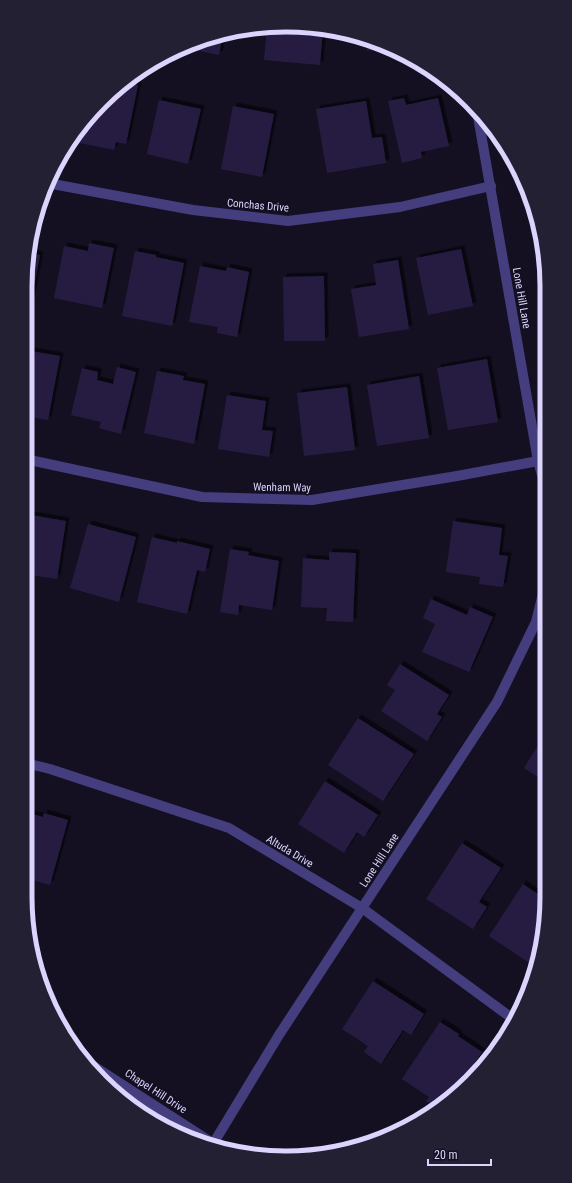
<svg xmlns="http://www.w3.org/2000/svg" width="572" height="1183" font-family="'Roboto Condensed',sans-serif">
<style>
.building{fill:#261d42;filter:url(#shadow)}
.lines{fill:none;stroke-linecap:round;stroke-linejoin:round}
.minor{stroke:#443e7e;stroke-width:10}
.labels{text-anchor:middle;stroke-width:3.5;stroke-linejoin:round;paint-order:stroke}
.street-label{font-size:11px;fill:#dbd4fc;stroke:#141022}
.rim{fill:none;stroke:#dbd4fc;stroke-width:5}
</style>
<defs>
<filter id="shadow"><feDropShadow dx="3.5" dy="-3.5" stdDeviation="0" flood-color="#0009"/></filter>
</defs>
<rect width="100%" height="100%" fill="#141022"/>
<g class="building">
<polygon points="286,25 323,29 320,65 264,60 267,27"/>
<polygon points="223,34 219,55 181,47 186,45"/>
<polygon points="365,38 386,45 389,47 367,51"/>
<polygon points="125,82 138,85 126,144 116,142 114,150 70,141 102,101"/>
<polygon points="404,98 406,105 438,98 449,146 421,152 422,158 402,163 388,101"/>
<polygon points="159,100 201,109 188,164 147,154"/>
<polygon points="366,101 372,138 382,137 386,163 327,173 316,109"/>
<polygon points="233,106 274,114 262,177 221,169"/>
<polygon points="89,243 114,248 102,308 54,298 64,246 88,251"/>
<polygon points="461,249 473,306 428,315 416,258"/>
<polygon points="135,251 156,255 156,257 184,263 172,326 122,316"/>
<polygon points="28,253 40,255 31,303 25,302 25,286"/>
<polygon points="398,260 409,329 359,337 351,289 376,285 373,264"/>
<polygon points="200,266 226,271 227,267 249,272 237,337 217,333 218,327 189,322"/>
<polygon points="324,276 325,341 284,341 283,277"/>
<polygon points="25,350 60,356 48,420 25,416"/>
<polygon points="487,359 498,422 448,430 437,368"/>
<polygon points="117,367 136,372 121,434 99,428 101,422 71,415 82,368 98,372 97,380 113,384"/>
<polygon points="157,371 184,376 183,380 205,384 194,444 144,433"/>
<polygon points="419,376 429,438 377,446 367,385"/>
<polygon points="347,387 355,450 304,456 297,393"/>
<polygon points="227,395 266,401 262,430 273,431 269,457 218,449"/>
<polygon points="25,514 66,521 57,579 25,574"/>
<polygon points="453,521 502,528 499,555 508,556 503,587 479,584 480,577 446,572"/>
<polygon points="88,524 136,537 119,602 70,588"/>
<polygon points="152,537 177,543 177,541 210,549 205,572 197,570 187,614 137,602"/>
<polygon points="230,549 249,552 248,555 279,561 272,610 239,605 238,615 220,612"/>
<polygon points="329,552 356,553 353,622 326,621 327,608 301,607 303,558 329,560"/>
<polygon points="431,599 467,615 470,607 493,617 469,672 422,652 435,624 423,618"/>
<polygon points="400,664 449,695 437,714 442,717 427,741 381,711 395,690 387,685"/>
<polygon points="358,718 414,754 383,801 328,765"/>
<polygon points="546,733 547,783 524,768"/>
<polygon points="325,781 378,815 364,837 357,832 344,853 298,824"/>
<polygon points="25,812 43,817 44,813 68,820 50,885 25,878"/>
<polygon points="462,843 501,868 479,902 487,907 473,929 426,899"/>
<polygon points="523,884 547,900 542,948 531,964 489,936"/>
<polygon points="373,981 424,1014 411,1035 403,1030 381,1064 364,1052 368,1046 342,1029"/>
<polygon points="440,1022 459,1034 458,1036 482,1052 459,1087 434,1107 426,1101 429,1097 402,1079"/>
</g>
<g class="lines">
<g class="minor">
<polyline points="477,111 538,461 546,489"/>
<polyline points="47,183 193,210 288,221 400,207 491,186"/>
<polyline points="25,459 202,497 312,500 457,476 538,461"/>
<polyline points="25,763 50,769 229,828 362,908 513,1019"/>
<polyline points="81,1058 217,1146"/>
<polyline points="213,1144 279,1035 497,702 536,622 546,581"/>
</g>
</g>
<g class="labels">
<g class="street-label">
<text transform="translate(258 205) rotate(5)" y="4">Conchas Drive</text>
<text transform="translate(522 298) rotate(80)" y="4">Lone Hill Lane</text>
<text transform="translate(282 487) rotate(1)" y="4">Wenham Way</text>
<text transform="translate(290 851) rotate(31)" y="4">Altuda Drive</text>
<text transform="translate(379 860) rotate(-57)" y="4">Lone Hill Lane</text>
<text transform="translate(156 1091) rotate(33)" y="4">Chapel Hill Drive</text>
</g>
</g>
<path d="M0 0H572V1183H0ZM286 32H286A254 254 0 0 1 540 286V897A254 254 0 0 1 286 1151H286A254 254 0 0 1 32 897V286A254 254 0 0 1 286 32Z" fill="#242033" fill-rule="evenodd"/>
<path class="rim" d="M286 32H286A254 254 0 0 1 540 286V897A254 254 0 0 1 286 1151H286A254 254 0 0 1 32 897V286A254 254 0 0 1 286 32Z"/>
<path d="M428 1159v6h63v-6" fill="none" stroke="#dbd4fc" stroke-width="2"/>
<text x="434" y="1159" font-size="12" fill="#dbd4fc" stroke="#141022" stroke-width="3" paint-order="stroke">20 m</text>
</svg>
